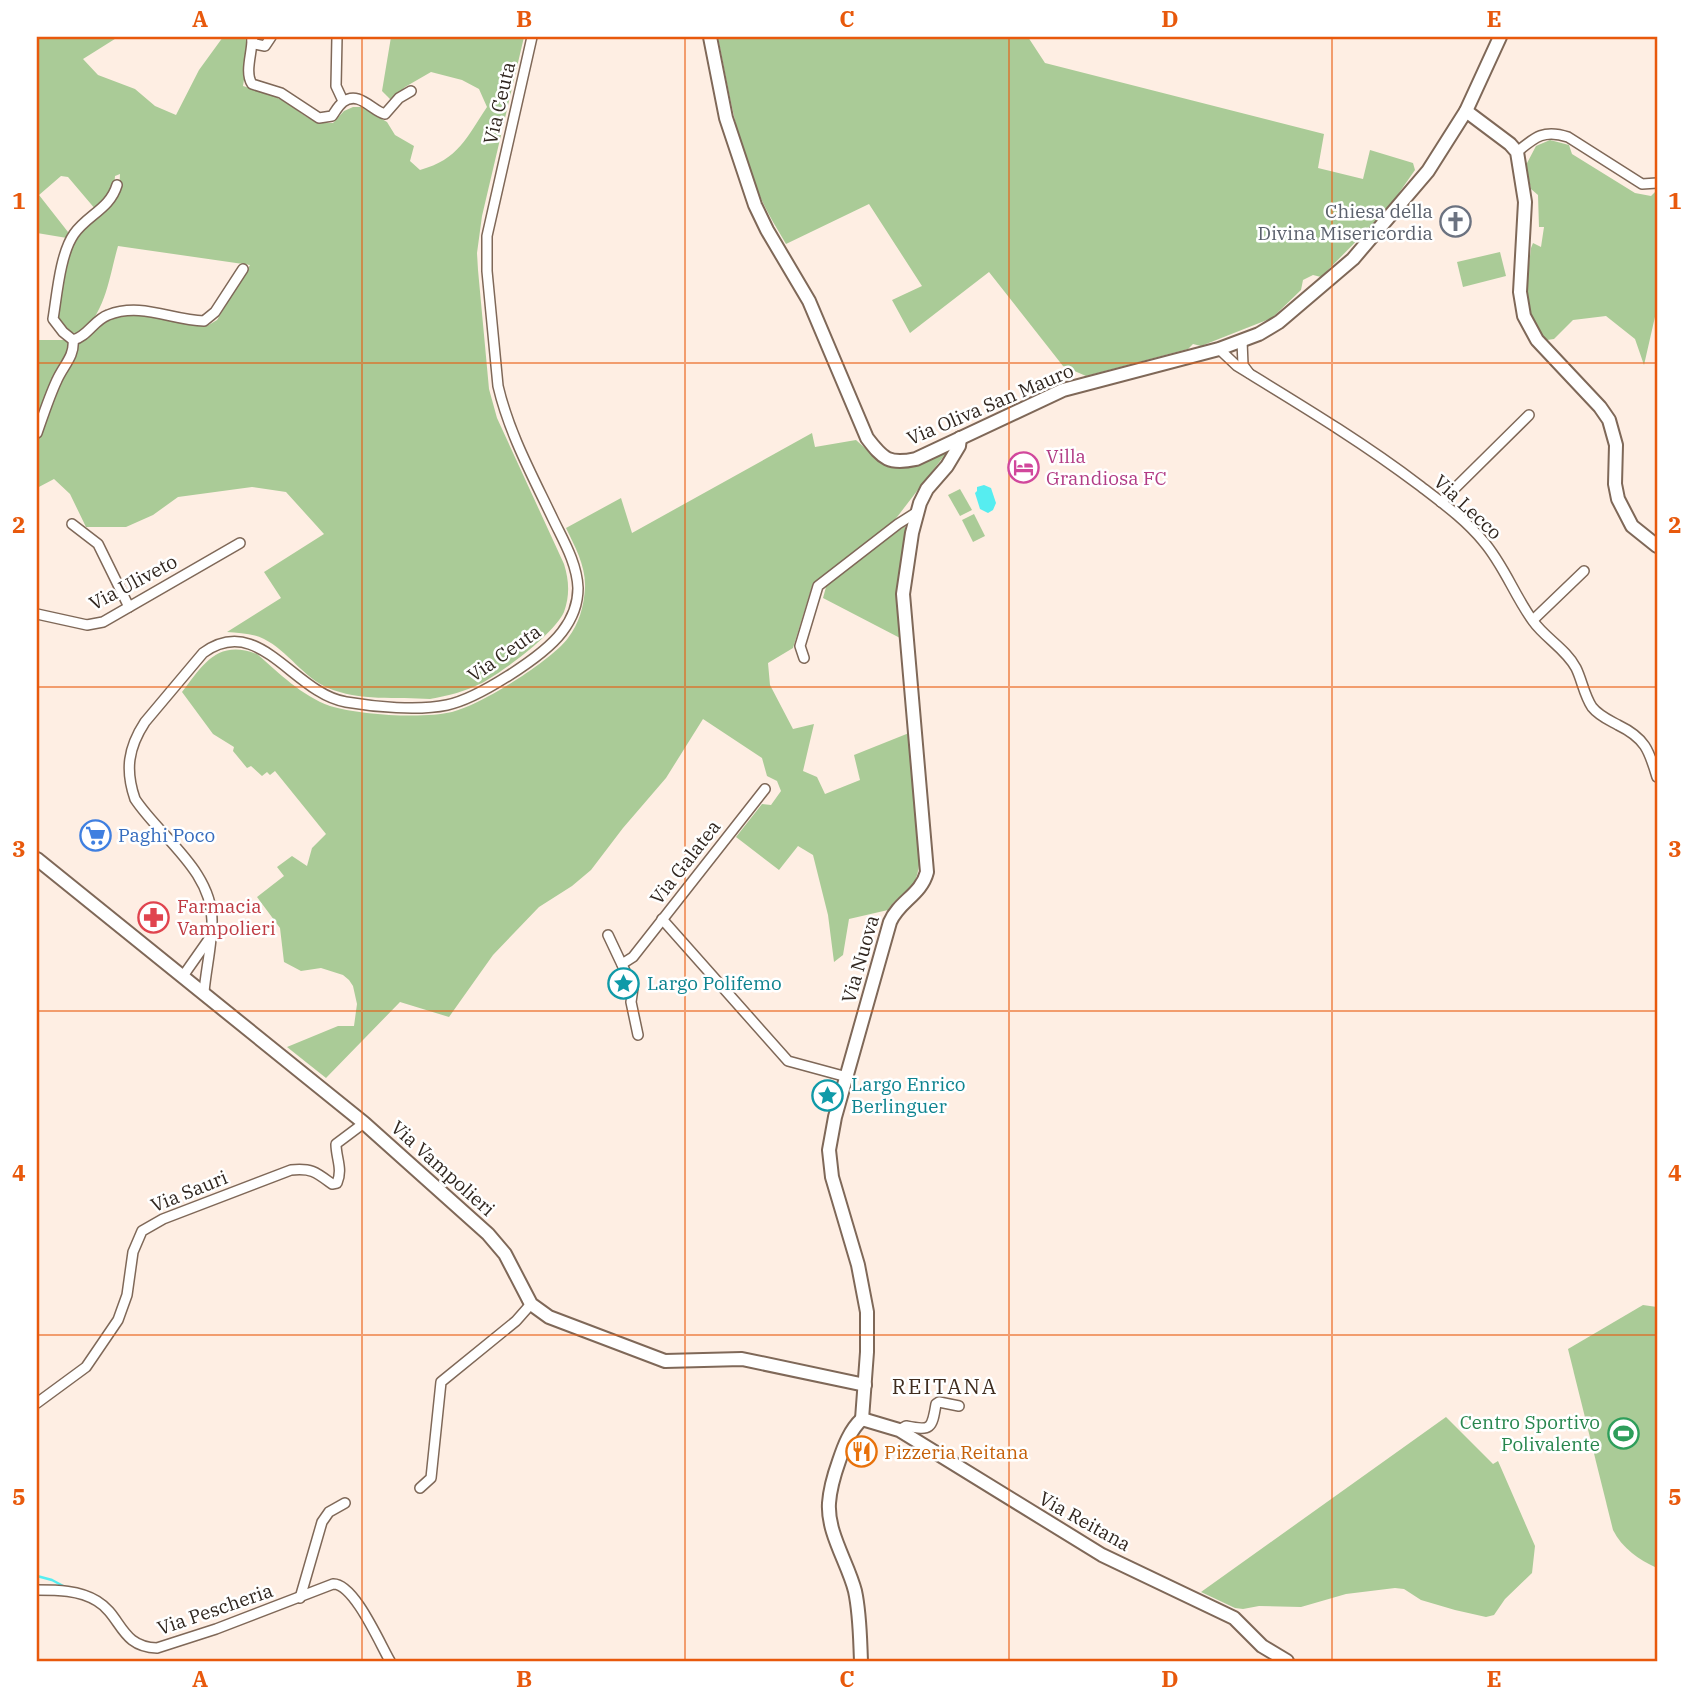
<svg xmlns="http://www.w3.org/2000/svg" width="1694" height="1698" font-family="'IBM Plex Serif',serif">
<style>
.green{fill:#aacb97}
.water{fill:#56edf0}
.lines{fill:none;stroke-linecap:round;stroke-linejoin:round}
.stream{stroke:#56edf0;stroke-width:2.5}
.street-casing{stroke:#7f6858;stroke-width:12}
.secondary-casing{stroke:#7f6858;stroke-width:16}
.street{stroke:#fff;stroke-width:9}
.secondary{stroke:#fff;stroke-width:12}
.grid{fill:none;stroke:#e8590c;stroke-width:2;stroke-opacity:0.55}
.labels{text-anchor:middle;stroke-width:5;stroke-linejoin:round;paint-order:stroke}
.street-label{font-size:19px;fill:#30261f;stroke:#fff}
.worship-label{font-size:19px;fill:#5b616d;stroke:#fff;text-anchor:end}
.hotel-label{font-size:19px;fill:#b23c85;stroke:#fff;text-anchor:start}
.shop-label{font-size:19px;fill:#366cbe;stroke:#fff;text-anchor:start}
.health-label{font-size:19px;fill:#be3a42;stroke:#fff;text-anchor:start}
.culture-label{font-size:19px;fill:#0d838f;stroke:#fff;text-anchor:start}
.leisure-label{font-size:19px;fill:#27864d;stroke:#fff;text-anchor:end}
.food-label{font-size:19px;fill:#c56008;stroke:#fff;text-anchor:start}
.neighbourhood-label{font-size:21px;letter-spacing:2px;fill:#402d1f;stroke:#fff}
.neatline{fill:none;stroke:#e8590c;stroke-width:2.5}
.grid-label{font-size:23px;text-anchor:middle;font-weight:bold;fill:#e8590c}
</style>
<rect width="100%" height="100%" fill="#feeee3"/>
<g class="green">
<path d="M 37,37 L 118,37 L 83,59 L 98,75 L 135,89 L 155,106 L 176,115 L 199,70 L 223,37 L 246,37 L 249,47 L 243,86 C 256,90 270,94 282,100 C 302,111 307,124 333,123 L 344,111 L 353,107 L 362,107 L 387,122 L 395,135 L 414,146 L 410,161 L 420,170 C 459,159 466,138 487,107 L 479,89 L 462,80 L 431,72 L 405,87 L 392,101 L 382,91 L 391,37 L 524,37 L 482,216 L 477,253 L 478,270 L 489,389 L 497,418 L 564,564 C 569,580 570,595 564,612 C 554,634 504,671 482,683 C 466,691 448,696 430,699 C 398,697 358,701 328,688 C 303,677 288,651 264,639 C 252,633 239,633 227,632 L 281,598 L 264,572 L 324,534 L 286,492 L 252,487 L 178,497 L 153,515 L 126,527 L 86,527 L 70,494 L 54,479 L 37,488 L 37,440 L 60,379 L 80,342 L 110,319 L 130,315 L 152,316 L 207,326 L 217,320 L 250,265 L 118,246 C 109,277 106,314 79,334 L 66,331 L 56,320 L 71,243 L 80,232 L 113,204 L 119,192 L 120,174 L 115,176 L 114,189 L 96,210 L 68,177 L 61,176 L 39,195 L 68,232 L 67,238 L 37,233 Z"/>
<path d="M 718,37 L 1028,37 L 1045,63 L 1324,134 L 1318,168 L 1363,179 L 1370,150 L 1413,163 L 1415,170 L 1387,210 L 1321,277 L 1313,275 L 1303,280 L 1301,290 L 1272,318 L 1201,346 L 1193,344 L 1188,349 L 1086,376 L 1063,366 L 989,272 L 910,333 L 892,300 L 922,286 L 869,204 L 786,244 C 777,228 767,213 760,196 C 738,150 728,87 718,37 Z"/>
<path d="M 1550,140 L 1569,145 L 1572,154 L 1635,193 L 1651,196 L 1657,190 L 1657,308 L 1644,365 L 1635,339 L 1606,316 L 1573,320 L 1554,339 L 1547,340 C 1519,312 1527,284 1531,248 L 1533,243 L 1541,247 L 1544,227 L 1539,227 L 1538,195 L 1531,189 L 1526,165 L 1536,146 Z"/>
<polygon points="1500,252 1506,276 1463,287 1457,262"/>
<polygon points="37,340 67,340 71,345 37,426"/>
<path d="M 812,433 L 815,447 L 856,440 C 878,459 887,475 920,463 C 929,460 938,455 947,452 L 894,521 L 882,533 L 813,583 L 793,648 L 768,663 L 770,685 L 793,729 L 814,724 L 803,771 L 817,777 L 825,794 L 860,780 L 854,755 L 909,733 C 912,766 927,851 916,878 C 911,893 895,897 888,910 L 849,919 L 843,955 L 834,962 L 828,915 L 813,855 L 798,846 L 779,870 L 736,837 L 762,804 L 771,805 L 781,791 L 777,781 L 767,776 L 762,758 L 703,719 L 666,778 L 623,828 L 591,870 L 572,886 L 539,907 L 493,955 L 449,1017 L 400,1002 L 326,1078 L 287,1047 L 338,1026 L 354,1026 L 357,1004 L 353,986 L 349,980 L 343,975 L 321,968 L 301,971 L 284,962 L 280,928 L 257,897 L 284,876 L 277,867 L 292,856 L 307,866 L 312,848 L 326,834 L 275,771 L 270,775 L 267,772 L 262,776 L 251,766 L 247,768 L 233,751 L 234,747 L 213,734 L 182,692 C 203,665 217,639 257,654 C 279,673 302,696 330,706 C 359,715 423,719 452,712 C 481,705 551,661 568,638 C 579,624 584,606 585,588 C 586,566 575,547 566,528 L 621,498 L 632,533 Z"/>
<polygon points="960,489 972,510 960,516 948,495"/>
<polygon points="974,514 985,536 973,542 962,520"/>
<polygon points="905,526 906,557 900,575 900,638 823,598 826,587 832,580"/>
<path d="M 1643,1305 L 1657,1307 L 1657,1568 C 1639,1560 1622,1548 1613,1530 L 1568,1349 Z"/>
<polygon points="1446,1417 1493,1464 1498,1461 1535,1546 1532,1573 1505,1599 1494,1615 1486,1617 1455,1610 1421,1600 1404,1589 1395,1588 1346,1594 1301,1607 1259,1606 1243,1609 1235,1608 1201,1592"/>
</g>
<polygon class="water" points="984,485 991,488 996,503 993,510 988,513 980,509 975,493 977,491 977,487"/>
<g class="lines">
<polyline class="stream" points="37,1576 52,1580 65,1587"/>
<defs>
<g id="street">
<path d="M 252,37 C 253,51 244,72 252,84 L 281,93 L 319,118 L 332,116 C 335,112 338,106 343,102 C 359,90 372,111 385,114 L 399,98 L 411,91"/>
<polyline points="337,37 336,86 343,101"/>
<polyline points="252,40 255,44 265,46 271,37"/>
<path d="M 1517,152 C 1535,137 1544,129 1568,137 L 1642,184 L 1657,183"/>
<path d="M 73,340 C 87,337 94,320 108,315 C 141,302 171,320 204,321 L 215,312 L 243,269"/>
<polyline points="1242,341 1243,365 1249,373"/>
<path d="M 1219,349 L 1237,366 C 1299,404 1361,441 1419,485 C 1441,502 1465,519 1483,541 C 1504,565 1514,595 1533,621 C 1545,638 1566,649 1576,668 C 1582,680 1584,695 1592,707 C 1599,716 1609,720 1618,725 C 1645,738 1649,750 1657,777"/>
<path d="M 37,433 C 43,416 49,397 57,380 C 63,366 75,356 73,340 L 63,332 L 53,319 C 57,295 60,254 74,234 C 87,215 110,209 117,185"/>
<polyline points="1441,502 1529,415"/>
<polyline points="72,524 98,544 129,607"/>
<polyline points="37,614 87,625 103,622 240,543"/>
<polyline points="1533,620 1584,571"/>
<polyline points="804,658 800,646 818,586 898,524 917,512"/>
<polyline points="662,919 788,1061 847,1077"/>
<polyline points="608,935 633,988 631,1002 638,1035"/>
<polyline points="622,964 633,957 765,789"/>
<polyline points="183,976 209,939"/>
<path d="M 204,992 C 206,969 212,945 212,922 C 213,871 160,837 135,799 C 125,770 128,748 145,722 L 203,653 C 259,612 293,693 346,702 C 375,707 418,711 447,705 C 477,699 543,657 562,632 C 572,619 578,604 578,588 C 577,563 563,540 553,519 C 532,475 509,433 498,386 L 487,271 L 487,236 L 532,37"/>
<path d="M 37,1403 L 86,1367 L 118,1320 L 127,1295 L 133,1252 L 142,1231 L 163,1219 L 291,1170 C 312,1168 316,1172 332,1184 L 337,1183 C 343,1169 336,1158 336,1144 L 364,1123"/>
<path d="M 899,1430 L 906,1426 C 931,1431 932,1429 936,1404 L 939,1402 L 959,1406"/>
<polyline points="420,1488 431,1478 441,1382 516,1321 531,1304"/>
<path d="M 37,1590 C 57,1590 79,1590 97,1601 C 122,1616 120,1647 157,1648 L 216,1629 L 333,1584 C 354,1583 380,1644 390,1661"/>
<polyline points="300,1598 322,1522 329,1512 345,1503"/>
</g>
<g id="secondary">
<path d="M 710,37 L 726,118 L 755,205 L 767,230 L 809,301 L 867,438 C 883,459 889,465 916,459 L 1063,390 L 1219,349 L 1259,334 L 1279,322 L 1353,259 L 1428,171 L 1466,111 L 1500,37"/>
<polyline points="1466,111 1510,144 1517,152 1525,202 1520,292 1524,316 1537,340 1600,407 1609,420 1616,445 1615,484 1618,499 1632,526 1657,546"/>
<polyline points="37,859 364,1123 488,1234 505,1254 531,1304 549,1317 665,1361 742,1359 865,1385"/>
<path d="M 862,1419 L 867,1352 L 867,1312 L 858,1265 L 832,1177 L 829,1150 L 835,1117 L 890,922 C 899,901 921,895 927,872 L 903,594 L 912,533 L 920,503 L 927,489 L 947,466 L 959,446 L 960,438"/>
<polyline points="862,1419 899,1430 1102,1555 1234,1618 1262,1646 1287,1661"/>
<path d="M 861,1661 C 860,1638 860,1614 855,1591 C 848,1563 827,1533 829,1503 C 830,1489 834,1475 839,1461 C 844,1446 850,1430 862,1419"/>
</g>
</defs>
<use href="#street" class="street-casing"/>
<use href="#secondary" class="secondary-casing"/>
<use href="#street" class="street"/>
<use href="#secondary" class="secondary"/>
</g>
<path class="grid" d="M 362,37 L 362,1661M 685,37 L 685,1661M 1009,37 L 1009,1661M 1332,37 L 1332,1661M 37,363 L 1657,363M 37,687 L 1657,687M 37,1011 L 1657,1011M 37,1335 L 1657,1335"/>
<defs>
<symbol id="church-ring" viewBox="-11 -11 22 22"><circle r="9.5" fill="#fff" stroke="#6b7280" stroke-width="1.5"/><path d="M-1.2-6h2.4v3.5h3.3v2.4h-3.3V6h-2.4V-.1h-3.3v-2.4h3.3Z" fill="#6b7280"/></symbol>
<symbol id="hotel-ring" viewBox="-11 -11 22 22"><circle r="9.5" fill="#fff" stroke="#d1479c" stroke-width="1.5"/><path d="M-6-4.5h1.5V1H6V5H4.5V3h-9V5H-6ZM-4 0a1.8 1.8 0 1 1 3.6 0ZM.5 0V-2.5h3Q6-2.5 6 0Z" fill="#d1479c"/></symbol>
<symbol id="supermarket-ring" viewBox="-11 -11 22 22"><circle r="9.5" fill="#fff" stroke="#3f7fe0" stroke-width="1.5"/><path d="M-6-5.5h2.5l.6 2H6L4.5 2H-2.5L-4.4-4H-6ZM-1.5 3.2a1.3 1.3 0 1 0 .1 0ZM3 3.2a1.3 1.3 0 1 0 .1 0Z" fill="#3f7fe0"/></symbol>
<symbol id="pharmacy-ring" viewBox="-11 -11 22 22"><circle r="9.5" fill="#fff" stroke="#e0444e" stroke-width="1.5"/><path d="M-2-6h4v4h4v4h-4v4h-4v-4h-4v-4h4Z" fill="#e0444e"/></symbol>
<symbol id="sight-ring" viewBox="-11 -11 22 22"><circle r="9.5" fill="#fff" stroke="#0f9aa8" stroke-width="1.5"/><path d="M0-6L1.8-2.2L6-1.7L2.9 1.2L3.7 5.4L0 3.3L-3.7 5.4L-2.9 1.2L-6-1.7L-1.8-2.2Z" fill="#0f9aa8"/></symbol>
<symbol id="stadium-ring" viewBox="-11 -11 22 22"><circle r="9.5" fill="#fff" stroke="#2e9e5b" stroke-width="1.5"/><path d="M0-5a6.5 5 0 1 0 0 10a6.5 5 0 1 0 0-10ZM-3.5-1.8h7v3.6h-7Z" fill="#2e9e5b"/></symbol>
<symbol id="restaurant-ring" viewBox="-11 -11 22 22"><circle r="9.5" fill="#fff" stroke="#e8710a" stroke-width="1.5"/><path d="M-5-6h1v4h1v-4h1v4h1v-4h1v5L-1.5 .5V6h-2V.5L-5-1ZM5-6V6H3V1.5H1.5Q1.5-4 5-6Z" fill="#e8710a"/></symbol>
</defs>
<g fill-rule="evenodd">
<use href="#church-ring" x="1438" y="204" width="35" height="35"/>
<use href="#hotel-ring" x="1006" y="450" width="35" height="35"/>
<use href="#supermarket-ring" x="78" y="818" width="35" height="35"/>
<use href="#pharmacy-ring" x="136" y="900" width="35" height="35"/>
<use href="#sight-ring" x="606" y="966" width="35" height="35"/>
<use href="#sight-ring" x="810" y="1078" width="35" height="35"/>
<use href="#stadium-ring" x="1606" y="1416" width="35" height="35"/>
<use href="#restaurant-ring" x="844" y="1434" width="35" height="35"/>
</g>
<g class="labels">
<g class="street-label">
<text transform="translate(499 103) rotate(-77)" y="7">Via Ceuta</text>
<text transform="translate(990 404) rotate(-23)" y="7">Via Oliva San Mauro</text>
<text transform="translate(1468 507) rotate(43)" y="7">Via Lecco</text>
<text transform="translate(133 582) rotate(-28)" y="7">Via Uliveto</text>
<text transform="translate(504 653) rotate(-35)" y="7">Via Ceuta</text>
<text transform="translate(685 862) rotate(-52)" y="7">Via Galatea</text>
<text transform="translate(860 959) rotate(-74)" y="7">Via Nuova</text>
<text transform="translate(443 1168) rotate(42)" y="7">Via Vampolieri</text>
<text transform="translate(189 1191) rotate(-22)" y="7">Via Sauri</text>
<text transform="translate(1085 1521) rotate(29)" y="7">Via Reitana</text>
<text transform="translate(215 1609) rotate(-19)" y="7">Via Pescheria</text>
</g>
<g class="worship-label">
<text x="1433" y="218">Chiesa della<tspan x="1433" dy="22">Divina Misericordia</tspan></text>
</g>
<g class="hotel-label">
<text x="1046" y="463">Villa<tspan x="1046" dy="22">Grandiosa FC</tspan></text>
</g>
<g class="shop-label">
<text x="118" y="842">Paghi Poco</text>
</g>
<g class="health-label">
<text x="177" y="913">Farmacia<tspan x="177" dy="22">Vampolieri</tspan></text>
</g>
<g class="culture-label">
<text x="647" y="990">Largo Polifemo</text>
<text x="851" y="1091">Largo Enrico<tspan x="851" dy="22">Berlinguer</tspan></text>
</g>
<g class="leisure-label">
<text x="1600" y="1429">Centro Sportivo<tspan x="1600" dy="22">Polivalente</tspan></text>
</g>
<g class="food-label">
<text x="884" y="1459">Pizzeria Reitana</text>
</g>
<g class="neighbourhood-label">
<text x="945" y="1394">REITANA</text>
</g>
</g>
<rect width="1694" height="1698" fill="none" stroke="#ffffff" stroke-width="77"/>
<rect x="38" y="38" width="1618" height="1622" class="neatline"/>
<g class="grid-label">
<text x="200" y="27">A</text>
<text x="524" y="27">B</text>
<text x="847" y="27">C</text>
<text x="1170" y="27">D</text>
<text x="1494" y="27">E</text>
<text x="19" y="209">1</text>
<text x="1675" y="209">1</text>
<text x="19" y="533">2</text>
<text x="1675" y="533">2</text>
<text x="19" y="857">3</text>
<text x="1675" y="857">3</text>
<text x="19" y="1181">4</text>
<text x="1675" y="1181">4</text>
<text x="19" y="1505">5</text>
<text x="1675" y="1505">5</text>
<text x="200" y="1687">A</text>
<text x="524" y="1687">B</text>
<text x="847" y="1687">C</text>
<text x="1170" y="1687">D</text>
<text x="1494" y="1687">E</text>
</g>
</svg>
